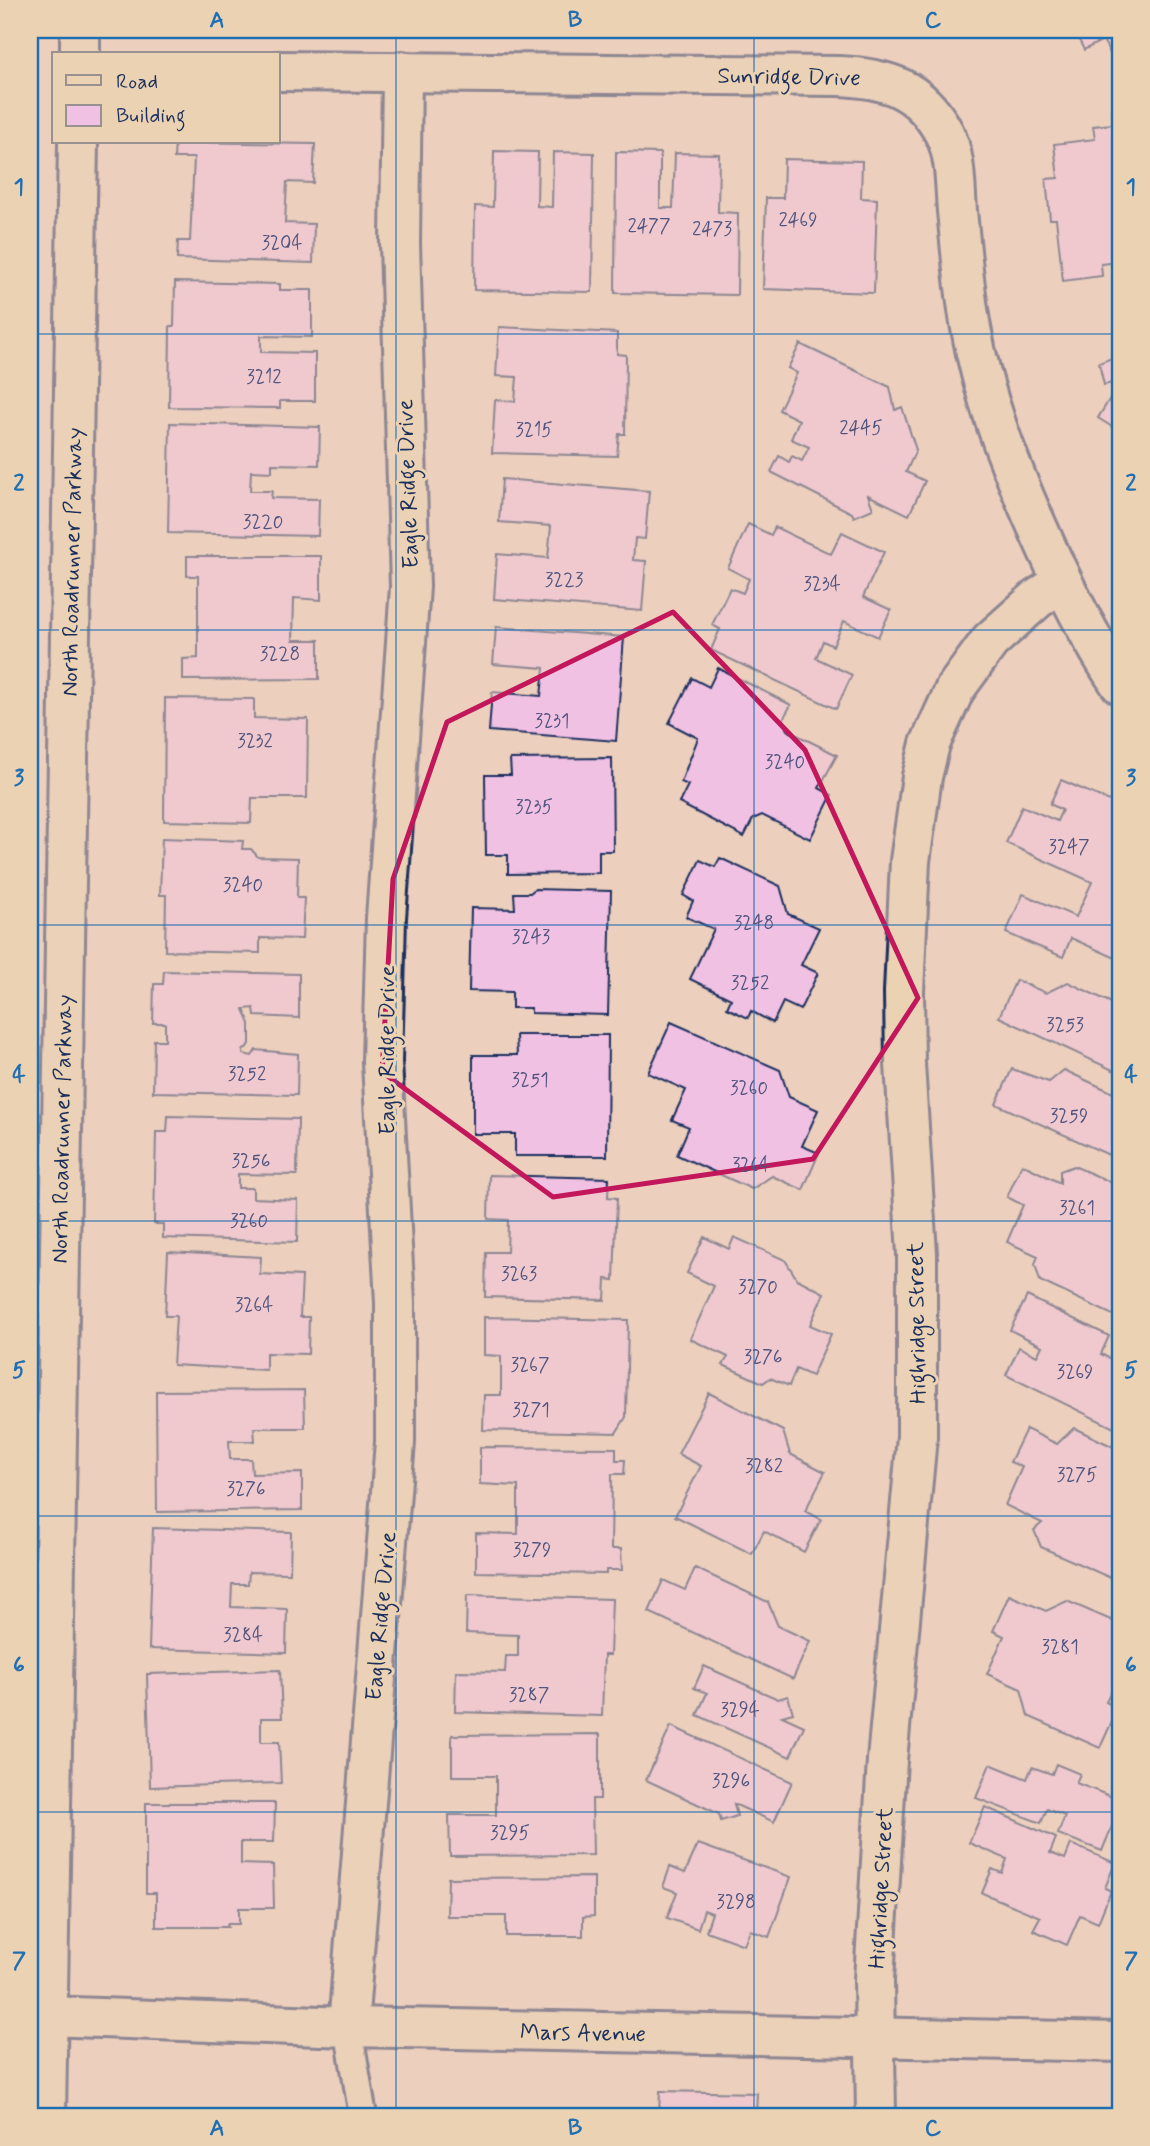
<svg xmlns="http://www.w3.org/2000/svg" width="1150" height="2146" font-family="Mynerve,sans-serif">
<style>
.building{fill:#f1c1e3;stroke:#1b2f5e;stroke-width:2}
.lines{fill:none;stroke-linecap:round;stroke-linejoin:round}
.lane-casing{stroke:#1b2f5e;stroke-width:32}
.street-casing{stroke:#1b2f5e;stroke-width:44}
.secondary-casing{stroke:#1b2f5e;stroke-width:44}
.lane{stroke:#ebd2b3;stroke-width:26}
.street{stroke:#ebd2b3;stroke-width:38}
.secondary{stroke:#ebd2b3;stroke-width:38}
.marked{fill:none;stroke:#c2185b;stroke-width:5;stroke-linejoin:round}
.grid{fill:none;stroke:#1f6fb2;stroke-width:2;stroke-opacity:0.55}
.labels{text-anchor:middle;stroke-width:6;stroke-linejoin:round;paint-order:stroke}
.number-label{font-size:19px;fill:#50547f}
.street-label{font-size:23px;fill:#1b2f5e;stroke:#ebd2b3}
.neatline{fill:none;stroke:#1f6fb2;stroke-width:2.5}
.grid-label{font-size:23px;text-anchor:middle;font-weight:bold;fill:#1f6fb2}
</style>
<rect width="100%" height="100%" fill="#eccfbd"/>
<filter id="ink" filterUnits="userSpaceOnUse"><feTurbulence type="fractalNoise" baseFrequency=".0143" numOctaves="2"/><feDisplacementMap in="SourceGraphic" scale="14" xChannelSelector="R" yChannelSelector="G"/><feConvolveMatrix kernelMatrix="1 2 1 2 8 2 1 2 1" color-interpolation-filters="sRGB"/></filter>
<g filter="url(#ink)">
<g class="building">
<polygon points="1074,30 1120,30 1120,72 1103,40 1084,50"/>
<polygon points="1120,109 1120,239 1118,240 1120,262 1101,264 1102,276 1063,281 1056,219 1050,219 1046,179 1058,178 1054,144 1095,139 1093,126 1113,124 1112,110"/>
<polygon points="175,142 315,144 313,183 287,182 285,223 314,224 313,263 177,259 178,241 190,241 194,158 174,158"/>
<polygon points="494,151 538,152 537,206 552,207 553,152 594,153 592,292 474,290 475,206 493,207"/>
<polygon points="616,152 660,153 660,208 673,208 675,153 719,154 718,212 738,213 737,295 615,293"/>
<polygon points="784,159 862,161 861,198 877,199 874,293 763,289 766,198 783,198"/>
<polygon points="175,282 280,284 280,290 312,290 312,337 261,336 261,352 315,353 315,401 280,401 280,408 169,407 170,326 174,326"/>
<polygon points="499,327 617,333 617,354 626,355 625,434 619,434 617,456 492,453 495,400 515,401 517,377 496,376"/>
<polygon points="800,344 890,387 895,410 902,407 916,450 906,472 925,481 909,515 868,495 873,509 854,517 852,513 771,472 779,456 789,462 792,456 802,461 809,447 791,439 799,420 779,410 797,373 788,368"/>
<polygon points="1120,344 1120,381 1104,385 1099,363 1112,358"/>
<polygon points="1120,382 1120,432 1098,418"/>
<polygon points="170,423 320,427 319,465 272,464 272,472 251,471 250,491 272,491 271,498 319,499 318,536 168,533"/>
<polygon points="502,479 649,491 645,539 635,538 633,560 646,561 642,611 494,599 497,554 548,558 551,526 499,522"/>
<polygon points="748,524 771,535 775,527 831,554 842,532 884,552 863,597 891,610 878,637 844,621 833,646 823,641 816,658 852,675 836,709 711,650 720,629 712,625 730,588 743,593 749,579 728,568"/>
<polygon points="187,556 321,556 321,600 294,598 293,640 319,640 319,679 183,680 183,659 198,658 198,576 187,576"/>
<polygon points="496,627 624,637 616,741 489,731 492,692 541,696 544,668 493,664"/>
<polygon points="718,668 791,705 783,719 787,730 837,755 819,788 832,795 810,839 762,815 753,819 744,837 679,803 688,785 681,782 698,738 669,723 692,678 709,687"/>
<polygon points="165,698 254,699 254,718 308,719 307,798 252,798 251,823 164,821"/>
<polygon points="612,758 613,851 599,851 599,873 508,874 508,855 486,855 485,775 511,775 510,759"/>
<polygon points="1061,780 1119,805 1110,824 1120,828 1120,960 1071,938 1063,957 1006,933 1023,894 1076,917 1092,882 1006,843 1022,806 1057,821 1062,810 1050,804"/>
<polygon points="162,838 243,841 242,849 251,849 258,857 298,858 297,898 304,898 302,939 260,938 260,953 165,951 166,895 160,895"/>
<polygon points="720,858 780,886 788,914 819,928 801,965 818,973 800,1010 783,1002 773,1023 751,1011 748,1018 727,1008 731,999 690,979 714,929 686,917 693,901 683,895 700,860 715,867"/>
<polygon points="535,889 611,891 608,1015 531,1013 531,1008 512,1008 512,992 469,991 471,908 515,909 514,893 530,893"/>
<polygon points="164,971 299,974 299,1018 255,1016 254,1008 244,1009 250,1024 250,1044 243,1051 243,1054 252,1056 256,1050 298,1054 297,1095 153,1092 154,1040 165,1040 165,1023 153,1023 154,984 163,984"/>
<polygon points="1016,980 1046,993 1068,982 1120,1007 1120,1066 1117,1072 999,1017"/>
<polygon points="671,1022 780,1070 789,1097 818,1110 802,1146 819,1153 803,1190 772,1176 752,1189 677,1155 689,1127 672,1120 686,1090 648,1073"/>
<polygon points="516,1035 608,1035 607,1156 515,1156 515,1134 473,1134 473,1055 517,1055"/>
<polygon points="1012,1069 1049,1082 1064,1070 1120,1096 1120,1160 996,1104"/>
<polygon points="168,1116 298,1119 297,1175 238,1174 238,1188 253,1188 253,1198 298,1200 297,1242 163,1238 163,1224 154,1224 156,1132 167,1132"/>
<polygon points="1022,1164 1060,1183 1060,1171 1074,1166 1120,1186 1120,1275 1114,1288 1120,1291 1120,1310 1117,1317 1040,1281 1035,1264 1038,1256 1007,1242 1023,1205 1007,1197"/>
<polygon points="489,1175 609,1178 608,1197 617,1198 614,1280 606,1279 605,1300 485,1297 486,1252 507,1252 508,1220 488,1219"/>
<polygon points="704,1237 729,1249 734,1237 785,1260 797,1279 824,1293 810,1325 831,1334 812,1376 796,1369 789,1386 770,1378 763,1383 723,1365 728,1357 690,1339 714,1286 687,1273"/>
<polygon points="168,1252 261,1257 260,1274 302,1276 300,1317 309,1317 308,1354 266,1353 266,1370 173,1365 176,1316 165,1316"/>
<polygon points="1027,1296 1109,1336 1101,1354 1120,1364 1120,1431 1006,1375 1019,1347 1037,1356 1042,1346 1010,1330"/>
<polygon points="484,1317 628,1320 626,1417 616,1433 483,1430 484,1395 501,1395 501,1356 484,1355"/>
<polygon points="304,1390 305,1428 254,1428 255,1441 229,1441 230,1459 251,1459 252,1474 302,1473 302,1510 157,1512 156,1391"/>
<polygon points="709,1393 783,1431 790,1454 825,1472 805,1511 821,1519 804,1552 764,1531 752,1554 675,1516 701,1466 678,1454"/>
<polygon points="1074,1428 1120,1450 1120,1569 1115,1580 1041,1547 1034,1530 1042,1523 1005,1505 1022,1467 1010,1462 1026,1429 1057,1444"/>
<polygon points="480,1447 616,1448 616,1460 625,1460 624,1474 612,1474 611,1549 621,1549 622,1570 606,1570 606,1574 476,1572 476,1533 518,1534 518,1486 480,1484"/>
<polygon points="153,1528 291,1532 290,1573 249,1572 248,1584 232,1584 231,1607 287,1609 286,1653 149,1649"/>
<polygon points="695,1568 768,1602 778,1626 810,1641 793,1679 649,1612 663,1580 685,1590"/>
<polygon points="467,1595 612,1599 610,1655 604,1655 602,1716 455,1712 456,1671 505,1672 506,1656 518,1656 518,1635 466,1633"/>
<polygon points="1009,1595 1046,1611 1067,1601 1120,1624 1120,1692 1113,1688 1106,1702 1118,1708 1100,1748 1028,1716 1021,1689 987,1674 1004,1636 993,1631"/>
<polygon points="704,1666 778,1699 788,1696 793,1713 782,1716 804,1726 790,1757 697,1715 707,1693 694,1688"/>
<polygon points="280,1670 282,1718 261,1718 261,1742 279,1742 281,1783 150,1787 147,1674"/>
<polygon points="671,1726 792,1782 774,1822 734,1804 737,1816 721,1821 719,1814 646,1780"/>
<polygon points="600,1734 600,1799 592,1799 593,1855 450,1856 449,1815 496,1815 496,1776 452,1776 452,1735"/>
<polygon points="990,1764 1027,1779 1032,1767 1052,1774 1056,1764 1080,1774 1076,1783 1120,1800 1120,1807 1102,1851 1058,1834 1065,1816 1047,1809 1041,1823 976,1798"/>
<polygon points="146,1803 275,1803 274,1842 241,1842 241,1864 273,1865 274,1908 239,1908 239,1924 227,1924 228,1927 156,1927 156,1893 146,1893"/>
<polygon points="985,1807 1056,1838 1050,1853 1065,1859 1071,1844 1115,1863 1105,1888 1111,1891 1098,1923 1080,1915 1067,1945 1033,1930 1040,1917 982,1893 992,1869 1002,1873 1007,1859 969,1843"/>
<polygon points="698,1844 791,1877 769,1937 750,1930 744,1945 706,1931 712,1913 704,1910 698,1929 667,1918 677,1892 663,1887 670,1867 685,1873"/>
<polygon points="594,1877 594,1916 583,1917 583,1936 506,1936 506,1916 447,1916 448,1878"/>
<polygon points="660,2091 757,2093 756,2116 659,2116"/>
</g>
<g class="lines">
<defs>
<polyline id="lane" points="348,2027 363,2116"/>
<g id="street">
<path d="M 278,71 L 839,76 C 887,78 920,88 944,133 C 956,155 955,187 957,211 C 961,250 964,289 971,328 C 983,396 1008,461 1036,524 C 1060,579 1087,634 1120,684"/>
<polyline points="348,2027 395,1442 395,1303 382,1062 386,918 410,587 400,243 402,71"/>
<polyline points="876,2116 874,1980 887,1760 917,1437 917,1254 905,1064 904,992 910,861 922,777 930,744 955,689 990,641 1037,599 1062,582"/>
</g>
<g id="secondary">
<polyline points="80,54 80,30"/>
<polyline points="46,2016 348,2027 1120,2042"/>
<polyline points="46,2116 78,142"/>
</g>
</defs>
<use href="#lane" class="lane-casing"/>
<use href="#street" class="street-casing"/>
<use href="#secondary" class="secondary-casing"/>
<use href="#lane" class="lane"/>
<use href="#street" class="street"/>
<use href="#secondary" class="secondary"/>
</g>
</g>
<path d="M0 0H1150V2146H0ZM 673,612 L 805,750 L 918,998 L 813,1159 L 553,1197 L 382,1072 L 393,879 L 447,722 Z" fill="#eccfbd" fill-opacity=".55" fill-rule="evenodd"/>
<path class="marked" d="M 673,612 L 805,750 L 918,998 L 813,1159 L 553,1197 L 382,1072 L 393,879 L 447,722 Z"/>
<path class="grid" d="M 396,30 L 396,2116M 754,30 L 754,2116M 30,334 L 1120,334M 30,630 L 1120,630M 30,925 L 1120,925M 30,1221 L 1120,1221M 30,1516 L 1120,1516M 30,1812 L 1120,1812"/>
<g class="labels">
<g class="number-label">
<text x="798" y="226">2469</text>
<text x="649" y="232">2477</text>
<text x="712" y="235">2473</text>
<text x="282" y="249">3204</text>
<text x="264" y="383">3212</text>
<text x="861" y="434">2445</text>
<text x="534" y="436">3215</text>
<text x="263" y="528">3220</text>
<text x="564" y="586">3223</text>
<text x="822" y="590">3234</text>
<text x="280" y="660">3228</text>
<text x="552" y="727">3231</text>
<text x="255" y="747">3232</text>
<text x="785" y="768">3240</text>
<text x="534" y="813">3235</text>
<text x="1069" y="853">3247</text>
<text x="243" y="891">3240</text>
<text x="754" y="929">3248</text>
<text x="531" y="943">3243</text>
<text x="750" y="989">3252</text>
<text x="1065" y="1031">3253</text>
<text x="247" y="1080">3252</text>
<text x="530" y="1086">3251</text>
<text x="749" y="1094">3260</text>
<text x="1069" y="1122">3259</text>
<text x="251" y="1167">3256</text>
<text x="751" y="1171">3264</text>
<text x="1077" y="1214">3261</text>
<text x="249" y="1227">3260</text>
<text x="519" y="1280">3263</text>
<text x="758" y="1293">3270</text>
<text x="254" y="1311">3264</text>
<text x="763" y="1363">3276</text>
<text x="530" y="1371">3267</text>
<text x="1075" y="1378">3269</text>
<text x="531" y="1416">3271</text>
<text x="764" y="1472">3282</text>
<text x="1077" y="1481">3275</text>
<text x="246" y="1495">3276</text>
<text x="532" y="1556">3279</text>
<text x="243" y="1641">3284</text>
<text x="1060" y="1653">3281</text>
<text x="529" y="1701">3287</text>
<text x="740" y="1716">3294</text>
<text x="731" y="1787">3296</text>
<text x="510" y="1839">3295</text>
<text x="736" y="1908">3298</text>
</g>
<g class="street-label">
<text transform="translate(789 76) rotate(1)" y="8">Sunridge Drive</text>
<text transform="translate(407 484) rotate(-92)" y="8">Eagle Ridge Drive</text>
<text transform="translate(71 562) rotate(-89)" y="8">North Roadrunner Parkway</text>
<text transform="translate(386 1050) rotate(-90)" y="8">Eagle Ridge Drive</text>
<text transform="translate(61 1129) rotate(-89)" y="8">North Roadrunner Parkway</text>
<text transform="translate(916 1323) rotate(-91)" y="8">Highridge Street</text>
<text transform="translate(380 1616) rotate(-85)" y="8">Eagle Ridge Drive</text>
<text transform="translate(880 1888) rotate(-87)" y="8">Highridge Street</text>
<text transform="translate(583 2032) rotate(1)" y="8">Mars Avenue</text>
</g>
</g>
<rect width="1150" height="2146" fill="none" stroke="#ebd2b3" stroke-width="77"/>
<rect x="52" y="52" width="228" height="91" fill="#ebd2b3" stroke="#989191" stroke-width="2"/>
<rect x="66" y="75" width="35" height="10" fill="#ebd2b3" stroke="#989191" stroke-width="2"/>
<text x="116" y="88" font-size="21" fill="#1b2f5e">Road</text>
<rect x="66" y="105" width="35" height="21" fill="#f1c1e3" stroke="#989191" stroke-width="2"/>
<text x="116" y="122" font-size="21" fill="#1b2f5e">Building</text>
<rect x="38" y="38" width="1074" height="2070" class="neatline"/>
<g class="grid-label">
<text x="217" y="27">A</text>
<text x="575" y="27">B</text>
<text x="933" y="27">C</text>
<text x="19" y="194">1</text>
<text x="1131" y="194">1</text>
<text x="19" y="490">2</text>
<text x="1131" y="490">2</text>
<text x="19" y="785">3</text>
<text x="1131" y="785">3</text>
<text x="19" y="1081">4</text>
<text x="1131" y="1081">4</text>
<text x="19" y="1377">5</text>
<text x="1131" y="1377">5</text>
<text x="19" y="1672">6</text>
<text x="1131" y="1672">6</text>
<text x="19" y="1968">7</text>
<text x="1131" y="1968">7</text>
<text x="217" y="2135">A</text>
<text x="575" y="2135">B</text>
<text x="933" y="2135">C</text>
</g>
</svg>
